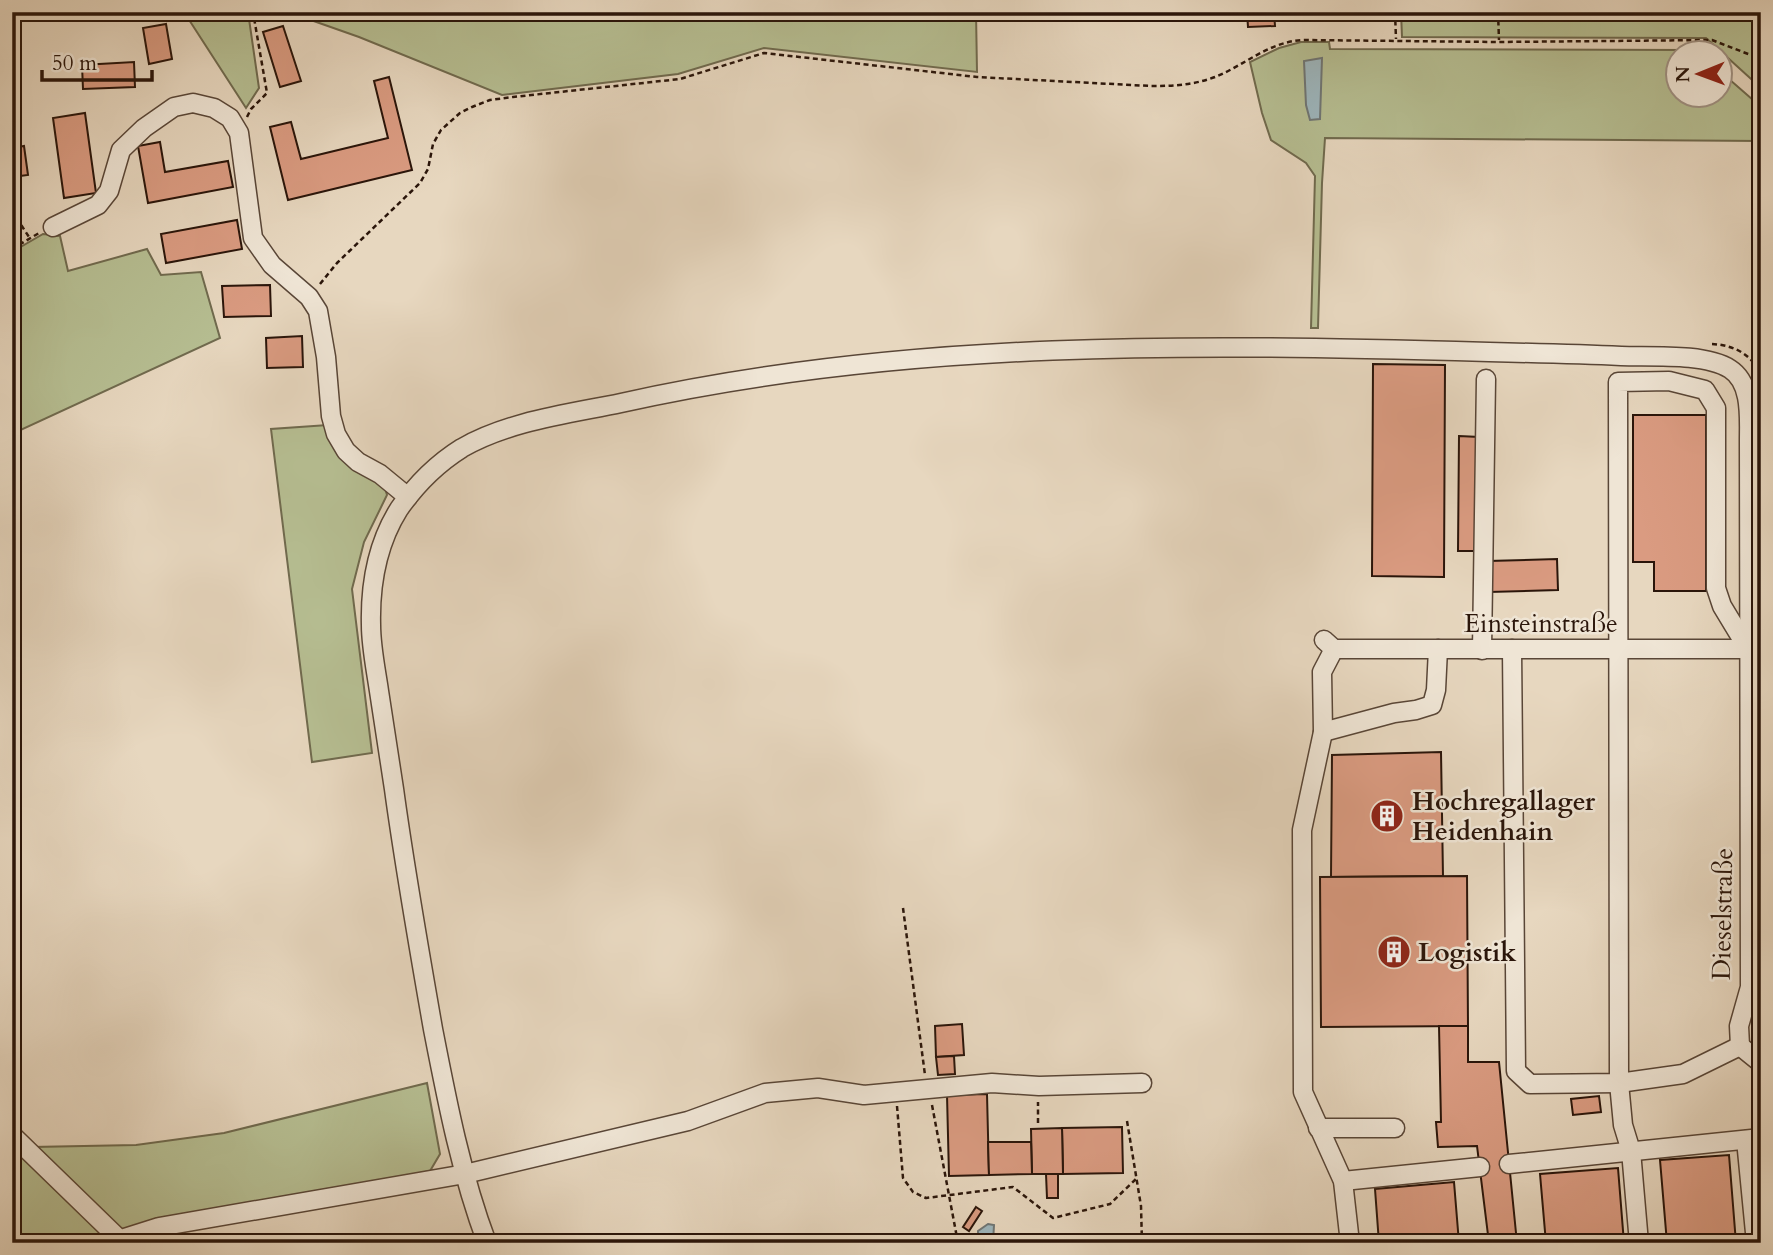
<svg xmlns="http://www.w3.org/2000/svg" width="1773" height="1255" font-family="Cardo,serif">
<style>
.green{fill:#b6be92;stroke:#706a4e;stroke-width:2}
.water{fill:#9db6bd;stroke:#6f7675;stroke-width:2}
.building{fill:#da9b81;stroke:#2a150a;stroke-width:2}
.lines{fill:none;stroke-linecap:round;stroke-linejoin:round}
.minor-casing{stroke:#594637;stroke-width:21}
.path{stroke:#2a150a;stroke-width:2.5;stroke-dasharray:5 3.5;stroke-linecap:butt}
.minor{stroke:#efe5d5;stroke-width:18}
.labels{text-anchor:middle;stroke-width:5;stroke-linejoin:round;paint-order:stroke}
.street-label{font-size:26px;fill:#2a150a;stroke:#efe5d5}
.poi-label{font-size:26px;font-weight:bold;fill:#2a150a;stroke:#efe5d5;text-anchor:start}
</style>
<rect width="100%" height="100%" fill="#e7d7bf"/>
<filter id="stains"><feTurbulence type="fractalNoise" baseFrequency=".00286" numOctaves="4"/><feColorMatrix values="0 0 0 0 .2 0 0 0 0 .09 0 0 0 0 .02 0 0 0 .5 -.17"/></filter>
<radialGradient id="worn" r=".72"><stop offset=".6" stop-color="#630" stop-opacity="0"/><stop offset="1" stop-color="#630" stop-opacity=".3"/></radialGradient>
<g class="green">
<polygon points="184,12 248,12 259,88 246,108"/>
<polygon points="288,12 976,12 977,72 764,48 678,74 502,95 359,37"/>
<polygon points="1401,12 1761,12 1761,88 1706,38 1402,37"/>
<polygon points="1301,42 1329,42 1330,49 1694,50 1697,52 1678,52 1678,94 1720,94 1721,72 1761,107 1761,141 1325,138 1322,183 1318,328 1311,328 1315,176 1306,163 1271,140 1262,113 1250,62 1279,48"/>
<polygon points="43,234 60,236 68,271 147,249 161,275 201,272 220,338 12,434 12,252"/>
<polygon points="328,425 385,488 387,495 364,542 352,589 372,753 312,762 271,429"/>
<polygon points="427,1083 440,1154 430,1171 122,1230 33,1147 136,1145 224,1133"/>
<polygon points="12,1141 111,1243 12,1243"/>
</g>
<g class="water">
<polygon points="1322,58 1320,119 1310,120 1306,105 1304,61"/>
<polygon points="988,1224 994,1225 993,1243 978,1243 978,1231"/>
</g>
<g class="building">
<polygon points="1247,12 1274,12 1275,26 1248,27"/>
<polygon points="166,24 172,59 149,64 143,28"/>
<polygon points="283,26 301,81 280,87 263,32"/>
<polygon points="134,62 135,87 83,89 82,65"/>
<polygon points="389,77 412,170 288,200 270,127 291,122 301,159 388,138 374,81"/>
<polygon points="85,113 96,193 64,198 53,118"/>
<polygon points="160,142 165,172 228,161 233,187 148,203 138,146"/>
<polygon points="24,146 28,175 12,177 12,148"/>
<polygon points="237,220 242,249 166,263 161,234"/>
<polygon points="270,285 271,316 224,317 222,286"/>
<polygon points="302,336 303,367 267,368 266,338"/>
<polygon points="1373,364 1445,365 1444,577 1372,576"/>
<polygon points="1633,415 1706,415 1706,591 1654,591 1654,562 1633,562"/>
<polygon points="1459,436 1479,437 1478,551 1458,551"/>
<polygon points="1557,559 1558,590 1489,592 1488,561"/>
<polygon points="1441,752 1443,876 1331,877 1332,755"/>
<polygon points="1467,876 1468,1026 1321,1027 1320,877"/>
<polygon points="962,1024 964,1055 936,1057 935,1026"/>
<polygon points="1439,1026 1468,1026 1468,1062 1499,1062 1517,1243 1489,1243 1477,1146 1438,1147 1436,1122 1441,1122"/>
<polygon points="954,1056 955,1074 938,1075 936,1057"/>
<polygon points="987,1094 989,1175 949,1176 947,1095"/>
<polygon points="1599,1096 1601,1112 1573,1115 1571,1099"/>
<polygon points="1122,1127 1123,1173 1063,1174 1062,1128"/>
<polygon points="1062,1128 1063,1174 1032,1174 1031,1129"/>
<polygon points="988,1142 1031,1142 1032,1174 989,1175"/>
<polygon points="1729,1155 1736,1243 1667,1243 1660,1160"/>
<polygon points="1618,1168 1624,1243 1546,1243 1540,1174"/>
<polygon points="1046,1174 1058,1174 1058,1198 1047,1198"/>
<polygon points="1454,1182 1459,1243 1379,1243 1375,1189"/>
<polygon points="976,1207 982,1211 969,1231 963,1227"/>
<polygon points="1098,1234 1099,1243 1010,1243 1010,1241"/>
</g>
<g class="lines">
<defs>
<g id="minor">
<polyline points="53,227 98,205 109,191 121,150 144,128 174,107 193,103 214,108 230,118 239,133 253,238 272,265 309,297 318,311 326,357 331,416 336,434 346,451 358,462 380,474 408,497"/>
<polyline points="1324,640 1334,649 1748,649 1761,652"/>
<polyline points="1334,649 1322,672 1323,732 1302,830 1303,1092 1343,1181 1350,1243"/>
<polyline points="1512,649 1516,1071 1530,1084 1619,1083 1683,1074 1740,1046"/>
<polyline points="1482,650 1486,379"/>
<polyline points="1323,732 1394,713 1416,710 1432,705 1436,690 1438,649"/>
<polyline points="1740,1046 1761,1063"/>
<polyline points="1318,1128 1395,1128"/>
<polyline points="12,1135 115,1235 118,1240 159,1227 465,1174 688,1121 765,1093 818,1088 864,1095 992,1083 1039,1086 1142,1083"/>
<polyline points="1746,1140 1756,1243"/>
<polyline points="1509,1164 1761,1138"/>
<polyline points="1343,1181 1480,1167"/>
<path d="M 487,1243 C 461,1174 447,1101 433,1029 C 419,949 405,870 394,789 C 389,757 384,724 379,691 C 376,670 371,647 371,625 C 370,585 377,544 399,509 C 415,486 438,463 462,448 C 509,421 568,414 621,403 C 907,339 1197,344 1489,352 C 1533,353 1577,354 1621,356 C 1651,357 1705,353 1730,369 C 1752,383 1749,417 1749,440 L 1750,987 L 1739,1026 L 1740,1046"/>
<polyline points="1639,1243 1631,1151 1623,1125 1619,1083 1618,382 1669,381 1705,390 1716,408 1716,588 1722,606 1748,649"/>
</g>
</defs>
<use href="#minor" class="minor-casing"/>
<g class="path">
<polyline points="1395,12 1396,39"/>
<polyline points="1498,12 1499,40"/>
<polyline points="247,117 251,109 267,93 253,12"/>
<polyline points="12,211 29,237"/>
<polyline points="12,249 39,233"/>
<path d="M 320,284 L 337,263 L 420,183 L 428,169 L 433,144 L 441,130 L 460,113 L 472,107 L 490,100 L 513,97 L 680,79 L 764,53 L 977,77 L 1151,86 C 1173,86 1194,85 1215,77 C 1245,65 1270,41 1304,40 L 1499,42 L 1712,40 L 1761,59"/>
<path d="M 1712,344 C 1734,345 1754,355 1761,377"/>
<polyline points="903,908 925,1075"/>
<polyline points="1756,1033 1761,1026"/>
<polyline points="932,1105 958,1243"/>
<polyline points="897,1106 903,1178 913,1192 926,1198 1013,1187 1053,1218 1110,1204 1136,1179"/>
<polyline points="1127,1121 1141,1206 1142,1243"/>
<polyline points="1038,1123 1038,1102"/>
<polyline points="85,1243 95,1240"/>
</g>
<use href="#minor" class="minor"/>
</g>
<defs>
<symbol id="building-disc" viewBox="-11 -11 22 22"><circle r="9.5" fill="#8f2418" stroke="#efe5d5"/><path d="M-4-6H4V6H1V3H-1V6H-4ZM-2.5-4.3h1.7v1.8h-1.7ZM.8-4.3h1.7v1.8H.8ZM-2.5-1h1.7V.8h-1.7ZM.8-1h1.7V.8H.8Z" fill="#fff"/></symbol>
</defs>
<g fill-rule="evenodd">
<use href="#building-disc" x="1368" y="797" width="38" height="38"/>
<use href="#building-disc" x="1375" y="933" width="38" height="38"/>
</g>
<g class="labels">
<g class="street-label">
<text x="1541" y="632">Einsteinstraße</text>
<text transform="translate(1722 914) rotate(-89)" y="9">Dieselstraße</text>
</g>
<g class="poi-label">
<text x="1412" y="810">Hochregallager<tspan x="1412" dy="30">Heidenhain</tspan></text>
<text x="1418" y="961">Logistik</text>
</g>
</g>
<rect width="1773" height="1255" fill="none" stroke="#e7d7bf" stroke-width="42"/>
<rect x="14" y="14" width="1745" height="1227" fill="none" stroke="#2a150a" stroke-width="3.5"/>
<rect x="21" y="21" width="1731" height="1213" fill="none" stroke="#2a150a" stroke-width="2"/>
<g transform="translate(1699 74) rotate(269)"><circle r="33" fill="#efe5d5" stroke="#a09284" stroke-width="2"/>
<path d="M0-5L12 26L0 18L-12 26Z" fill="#8f2418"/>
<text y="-10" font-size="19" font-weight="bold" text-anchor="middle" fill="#2a150a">N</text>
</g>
<path d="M42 70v10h110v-10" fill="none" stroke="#2a150a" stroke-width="3.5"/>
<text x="52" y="70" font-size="21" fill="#2a150a" stroke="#efe5d5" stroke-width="5" paint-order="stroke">50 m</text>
<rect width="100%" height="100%" filter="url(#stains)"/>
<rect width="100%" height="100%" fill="url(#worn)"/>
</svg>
